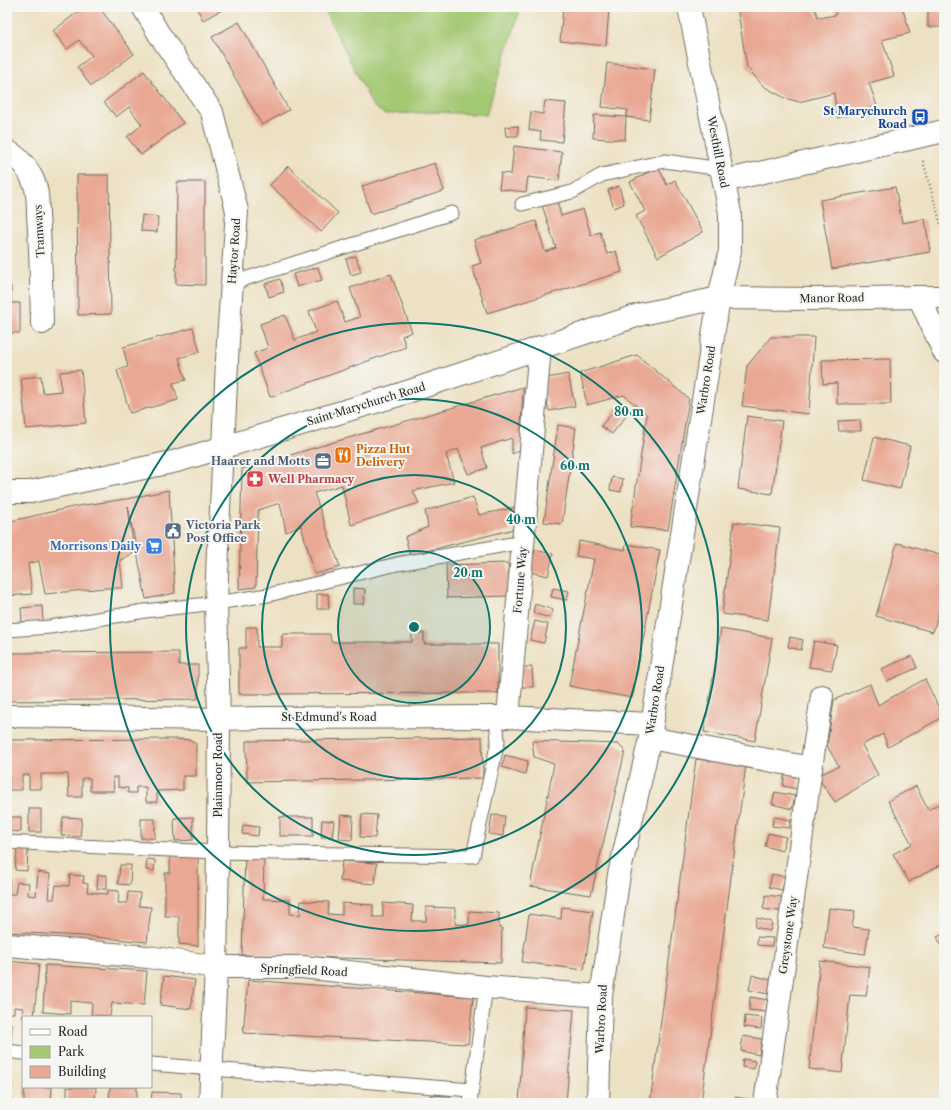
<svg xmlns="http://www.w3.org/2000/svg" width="951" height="1110" font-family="'Libre Caslon Text',serif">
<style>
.green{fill:#a4c973;stroke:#687a4f}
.building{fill:#e9a893}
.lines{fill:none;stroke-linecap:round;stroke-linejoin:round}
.service-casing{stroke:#6f6b60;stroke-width:15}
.pedestrian-casing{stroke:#6f6b60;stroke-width:22}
.minor-casing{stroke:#6f6b60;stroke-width:24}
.tertiary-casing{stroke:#6f6b60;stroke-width:24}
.path{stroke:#6f6b60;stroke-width:2.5;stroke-dasharray:1 3;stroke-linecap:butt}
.service{stroke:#fff;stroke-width:13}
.pedestrian{stroke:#fff;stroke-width:20}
.minor{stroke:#fff;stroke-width:22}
.tertiary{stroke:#fff;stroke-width:22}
.ring{fill:none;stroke:#0f766e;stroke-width:2}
.labels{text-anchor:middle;stroke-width:4;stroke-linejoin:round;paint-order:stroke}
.transit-label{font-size:11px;font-weight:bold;fill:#164399;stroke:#f6f6f2;text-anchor:end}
.street-label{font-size:11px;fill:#2b2b2b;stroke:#f6f6f2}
.food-label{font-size:11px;font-weight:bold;fill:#c56008;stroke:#f6f6f2;text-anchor:start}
.service-label{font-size:11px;font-weight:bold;fill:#4e5e75;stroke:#f6f6f2;text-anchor:end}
.health-label{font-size:11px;font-weight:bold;fill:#be3a42;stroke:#f6f6f2;text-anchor:start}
.shop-label{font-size:11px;font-weight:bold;fill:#366cbe;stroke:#f6f6f2;text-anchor:end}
.centre{fill:#0f766e;stroke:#f6f6f2;stroke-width:2}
.ring-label{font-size:12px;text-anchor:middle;font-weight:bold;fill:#0f766e;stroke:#f6f6f2;stroke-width:4;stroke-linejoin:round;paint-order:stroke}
</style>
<rect width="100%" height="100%" fill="#f6f6f2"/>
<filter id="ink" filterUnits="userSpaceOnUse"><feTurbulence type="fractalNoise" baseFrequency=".025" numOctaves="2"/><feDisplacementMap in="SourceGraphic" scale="8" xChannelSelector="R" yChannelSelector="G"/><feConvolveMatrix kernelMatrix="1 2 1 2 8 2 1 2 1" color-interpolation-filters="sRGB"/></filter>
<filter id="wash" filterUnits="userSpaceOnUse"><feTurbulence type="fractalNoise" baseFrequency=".012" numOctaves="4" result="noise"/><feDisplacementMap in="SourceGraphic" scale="16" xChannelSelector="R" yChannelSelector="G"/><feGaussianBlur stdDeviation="0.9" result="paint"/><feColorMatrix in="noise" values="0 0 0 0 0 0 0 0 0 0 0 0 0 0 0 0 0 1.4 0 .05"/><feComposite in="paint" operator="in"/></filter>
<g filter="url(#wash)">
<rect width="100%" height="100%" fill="#ede1c3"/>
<polygon class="green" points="323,7 521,7 486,115 439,112 384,114 373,106"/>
<g id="blocks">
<g class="building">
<polygon points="84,7 99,7 134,54 91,86 77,67 92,56 79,40 67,49 53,31"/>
<polygon points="196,7 227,7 203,20"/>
<polygon points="563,7 635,7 635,12 609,9 606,46 560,41"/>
<polygon points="737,7 814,7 818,18 836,15 834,7 902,7 910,33 882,40 894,76 869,83 877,106 837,118 834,93 799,102 785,98 763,86 747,67"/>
<rect x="928" y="7" width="16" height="20"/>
<polygon points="239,22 289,110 262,125 212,37"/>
<polygon points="607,63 655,69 649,120 626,117 625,140 593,138 594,115 626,117 628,110 602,107"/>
<polygon points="144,71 183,123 141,155 127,137 142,125 129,107 116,117 104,102"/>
<polygon points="545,101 566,103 562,142 540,140 541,132 529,130 531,112 543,114"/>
<polygon points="518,126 518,136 506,136 505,127"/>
<polygon points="514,146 562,152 559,181 528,177 526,192 499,189 501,173 511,174"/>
<polygon points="435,163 444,191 371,214 362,186"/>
<polygon points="288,166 338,213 321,232 270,185"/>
<polygon points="658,167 667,185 675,180 703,232 658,257 636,216 645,211 630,182"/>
<polygon points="77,175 109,175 111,314 78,315"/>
<polygon points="177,182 205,182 205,285 176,284"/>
<polygon points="619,186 624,204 614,208 608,190"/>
<polygon points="895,187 902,223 925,219 930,252 832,269 820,200"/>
<polygon points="557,201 561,216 583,209 591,235 600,232 607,254 616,251 622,272 487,313 472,266 481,263 474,240 536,221 545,252 556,248 542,205"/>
<polygon points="142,215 158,217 157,232 141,231"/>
<polygon points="356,256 361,272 351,275 346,259"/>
<polygon points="318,267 322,280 297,287 293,274"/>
<polygon points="391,274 412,332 402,336 406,347 270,397 254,353 268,348 260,324 285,315 295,340 316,332 309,311 337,301 345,322 360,317 350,288"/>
<polygon points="280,279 284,292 269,297 265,284"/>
<polygon points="7,286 11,286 11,303 20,303 20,333 7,333"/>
<polygon points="193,328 200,352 179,358 186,380 173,383 178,400 130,413 117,370 128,367 123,347"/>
<polygon points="771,337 814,337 809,414 742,406 747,366"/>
<polygon points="637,355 689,399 668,530 630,527 647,415 624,395 587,405 580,373"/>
<polygon points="890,359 891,404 837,404 837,383 823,384 822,360"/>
<polygon points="81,370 86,423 26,429 21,378 41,376 43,393 61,391 60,372"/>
<polygon points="568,374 575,406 549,411 542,379"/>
<polygon points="523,387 520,450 512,454 512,438 481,448 487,468 468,474 458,449 446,454 454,482 413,491 419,503 397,510 351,525 342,485 314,493 340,567 315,574 301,526 286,532 280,503 258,510 256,587 239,589 242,469"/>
<polygon points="617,407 627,415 612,434 601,426"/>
<polygon points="747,416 782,421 772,494 738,489"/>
<polygon points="860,420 861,431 839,431 838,421"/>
<polygon points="558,425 576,428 562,524 544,522"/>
<polygon points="874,437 910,446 900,489 864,480"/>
<polygon points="612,477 623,479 621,492 610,490"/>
<polygon points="169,490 175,593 146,599 128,506 134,553 120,560 123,588 105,588 45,594 39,561 28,564 32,594 7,596 7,522 77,506 126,499"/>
<polygon points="473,497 479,515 517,507 518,528 410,555 405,537 428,527 425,511"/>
<polygon points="734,522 780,528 768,620 722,614"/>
<polygon points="579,541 625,550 626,544 660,550 632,698 569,686 594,559 576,556"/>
<polygon points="897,543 944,556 944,594 933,632 876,616"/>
<polygon points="535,550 553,554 548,576 530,572"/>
<polygon points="508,563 509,596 447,598 446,565"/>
<polygon points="353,588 365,589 364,604 353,604"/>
<polygon points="553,588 569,591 567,600 551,597"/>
<polygon points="317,594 328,594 329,609 317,609"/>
<polygon points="535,604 553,610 550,618 533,613"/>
<polygon points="42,606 43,621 22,622 21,608"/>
<polygon points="535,621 548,624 544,643 530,640"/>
<polygon points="246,627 257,627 257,647 282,647 282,634 330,634 331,642 412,642 412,633 424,633 424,644 498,644 498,693 239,694 239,648 246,648"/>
<polygon points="721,629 772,638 755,741 704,732"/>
<polygon points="790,637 803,640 801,650 788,647"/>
<polygon points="814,641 837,645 832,670 809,667"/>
<polygon points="179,652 179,665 198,665 198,699 7,701 7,653"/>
<polygon points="912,656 917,668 887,681 881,669"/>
<polygon points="521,667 532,667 533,687 522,687"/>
<polygon points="925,679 943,717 888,747 883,734 862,745 878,775 835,802 817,776 839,766 827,746 834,700 870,684 878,705"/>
<polygon points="482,737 483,778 247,782 246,741"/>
<polygon points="176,739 191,740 196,744 196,776 183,776 183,790 157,791 157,802 146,802 146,787 136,787 136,793 128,793 128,788 118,787 118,777 113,777 114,791 90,791 90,778 82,778 82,797 69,797 68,774 41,774 41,789 29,789 29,775 22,775 22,790 9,790 9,774 7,774 7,740"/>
<polygon points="532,741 618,744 625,751 591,895 530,886 554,764 534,757"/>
<polygon points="505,755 528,761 525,774 502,767"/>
<polygon points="696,759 746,765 701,1103 650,1103"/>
<polygon points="785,771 800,773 797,789 783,786"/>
<polygon points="916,786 928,810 944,801 944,863 909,882 893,854 912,844 888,801"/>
<polygon points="775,792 795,796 792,809 772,804"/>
<rect x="29" y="809" width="12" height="23"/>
<polygon points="362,814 377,815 375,838 360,837"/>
<polygon points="341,815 353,816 352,840 339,839"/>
<polygon points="492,815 505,816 503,836 489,834"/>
<polygon points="9,817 21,817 21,832 9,831"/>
<polygon points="63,817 82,818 80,837 61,835"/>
<polygon points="193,817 193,840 175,841 174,818"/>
<rect x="280" y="817" width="33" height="19"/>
<polygon points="774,817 791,820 789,828 772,826"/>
<rect x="141" y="819" width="14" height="19"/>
<polygon points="322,820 334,821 332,837 321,837"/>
<polygon points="243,825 259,827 258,836 242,834"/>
<polygon points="768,833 786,837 782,851 765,846"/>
<polygon points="17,848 28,849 27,871 15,870"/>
<polygon points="170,856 198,856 198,946 179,944 179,916 165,916 165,873 170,873"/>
<polygon points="245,856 264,857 263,899 290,900 290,914 300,915 301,901 329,902 328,914 342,915 342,903 373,905 373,917 383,917 383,903 413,905 412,921 426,921 426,907 455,908 455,924 469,925 469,911 499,913 499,928 502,928 501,963 242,955"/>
<polygon points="147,859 155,860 154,871 146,870"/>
<polygon points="342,861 377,863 375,884 340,881"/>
<polygon points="120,865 131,865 130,885 118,884"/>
<polygon points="38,872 50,874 48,899 54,899 56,885 69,886 70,875 84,876 83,883 88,884 87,892 108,894 108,890 119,891 118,903 127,903 128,892 140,893 139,906 151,907 147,942 83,936 7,932 7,876 10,877 9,894 15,894 17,882 29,883 28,895 36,896"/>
<polygon points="772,874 786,877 782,890 769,887"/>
<polygon points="98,875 107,875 107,889 97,889"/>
<polygon points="766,895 782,897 780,911 763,909"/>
<polygon points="562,907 593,911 584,970 522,962 529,914 561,919"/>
<polygon points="829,908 855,911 852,927 869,929 865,954 824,948"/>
<polygon points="757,918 772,922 770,931 755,927"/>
<polygon points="944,934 944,950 937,937"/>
<polygon points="757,937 773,938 772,946 757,945"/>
<polygon points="7,961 39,964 34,1017 22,1017 23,1008 14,1007 14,1013 7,1013"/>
<polygon points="820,961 870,967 866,996 850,995 842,1073 809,1069"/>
<polygon points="45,965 147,971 144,1005 112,1003 110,1016 91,1015 92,1003 70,1001 70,1014 43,1012"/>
<polygon points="752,975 771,980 768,994 749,990"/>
<polygon points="164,976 195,980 191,1009 160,1005"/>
<polygon points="248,980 473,997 468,1044 243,1033"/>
<polygon points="750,997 768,1000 766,1012 749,1010"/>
<polygon points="525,1007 574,1010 566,1103 519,1103"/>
<polygon points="745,1016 762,1018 761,1029 744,1027"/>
<polygon points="7,1024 12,1024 11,1045 7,1044"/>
<polygon points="743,1036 762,1039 759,1055 741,1051"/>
<polygon points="743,1059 755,1061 754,1069 742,1067"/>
<polygon points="7,1082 12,1082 11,1103 7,1103"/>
<polygon points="24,1087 52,1087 51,1103 24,1103"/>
<polygon points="67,1087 96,1087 95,1103 67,1103"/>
<polygon points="110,1087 137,1087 137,1103 109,1103"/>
<polygon points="152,1092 181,1093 181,1103 151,1103"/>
<polygon points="430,1095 450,1096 450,1103 430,1103"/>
<polygon points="735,1097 752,1100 752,1103 734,1103"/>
</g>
</g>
</g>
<g filter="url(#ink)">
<use href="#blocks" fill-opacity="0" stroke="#6f6b60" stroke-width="1"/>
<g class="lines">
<defs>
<g id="service">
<polyline points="522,204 572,192 602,175 665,161 721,169"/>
<polyline points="232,283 452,213"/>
<polyline points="7,630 50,627 145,611 216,603 268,595 397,564 523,542"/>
<polyline points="7,842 78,846 218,852 473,856 498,741 496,717"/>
<polyline points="7,1051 23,1053"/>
<polyline points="151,1064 471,1090"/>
<polyline points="470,1103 486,987"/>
</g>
<polyline id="pedestrian" points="218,549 223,447"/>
<g id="minor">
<polyline points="143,7 159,34 212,112 237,211 228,340 223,447"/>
<path d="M 7,151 C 20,158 30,171 35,185 C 38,193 38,207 38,216 C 41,251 41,287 42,323"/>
<polyline points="724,181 944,131"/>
<polyline points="919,297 944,352"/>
<polyline points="7,716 219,719 263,718 496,717 508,717 651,724"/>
<polyline points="508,717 540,347"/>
<polyline points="650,738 811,768"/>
<polyline points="7,945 148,957 216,967 302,967 486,987 601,996"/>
<polyline points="210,1103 216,967 218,852 219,719 216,603 218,549"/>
<polyline points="598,1103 601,996 619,875 650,738 719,298"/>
<polyline points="765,1103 811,768 822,696"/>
</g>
<g id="tertiary">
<polyline points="689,7 730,213 730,251 719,298"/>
<polyline points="7,492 30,492 177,461 392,397 642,314 719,298 817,299 919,297 944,297"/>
</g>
</defs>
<use href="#service" class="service-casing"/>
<use href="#pedestrian" class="pedestrian-casing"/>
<use href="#minor" class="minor-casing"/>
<use href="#tertiary" class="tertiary-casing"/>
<polyline class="path" points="923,161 944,236"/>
<use href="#service" class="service"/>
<use href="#pedestrian" class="pedestrian"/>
<use href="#minor" class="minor"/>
<use href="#tertiary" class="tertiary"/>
</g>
</g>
<circle cx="414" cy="627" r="76" fill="#0f766e" fill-opacity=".12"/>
<g class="ring">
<circle cx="414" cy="627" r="76"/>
<circle cx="414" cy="627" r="152"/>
<circle cx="414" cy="627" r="228"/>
<circle cx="414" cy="627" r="304"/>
</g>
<defs>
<symbol id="bus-square" viewBox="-11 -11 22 22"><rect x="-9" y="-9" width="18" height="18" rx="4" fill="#1a4fb4" stroke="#f6f6f2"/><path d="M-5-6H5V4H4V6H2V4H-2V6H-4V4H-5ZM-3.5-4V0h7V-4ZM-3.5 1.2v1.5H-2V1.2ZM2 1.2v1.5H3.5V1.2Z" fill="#fff"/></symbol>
<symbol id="restaurant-square" viewBox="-11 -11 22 22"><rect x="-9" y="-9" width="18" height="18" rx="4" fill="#e8710a" stroke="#f6f6f2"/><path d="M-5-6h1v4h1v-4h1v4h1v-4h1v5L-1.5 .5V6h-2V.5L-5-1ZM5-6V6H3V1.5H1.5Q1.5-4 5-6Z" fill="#fff"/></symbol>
<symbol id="office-square" viewBox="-11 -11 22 22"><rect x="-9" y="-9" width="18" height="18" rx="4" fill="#5c6f8a" stroke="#f6f6f2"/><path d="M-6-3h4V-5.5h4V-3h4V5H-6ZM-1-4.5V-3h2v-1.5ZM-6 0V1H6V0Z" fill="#fff"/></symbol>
<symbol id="pharmacy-square" viewBox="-11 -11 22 22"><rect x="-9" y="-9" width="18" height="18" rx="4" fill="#e0444e" stroke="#f6f6f2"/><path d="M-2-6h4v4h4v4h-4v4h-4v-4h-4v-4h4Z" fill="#fff"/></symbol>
<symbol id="civic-square" viewBox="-11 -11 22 22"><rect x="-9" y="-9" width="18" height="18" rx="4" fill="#5c6f8a" stroke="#f6f6f2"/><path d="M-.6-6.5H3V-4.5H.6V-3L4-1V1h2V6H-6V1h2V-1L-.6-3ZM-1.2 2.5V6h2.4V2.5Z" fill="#fff"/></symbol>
<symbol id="supermarket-square" viewBox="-11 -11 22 22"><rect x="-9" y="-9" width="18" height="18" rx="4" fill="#3f7fe0" stroke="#f6f6f2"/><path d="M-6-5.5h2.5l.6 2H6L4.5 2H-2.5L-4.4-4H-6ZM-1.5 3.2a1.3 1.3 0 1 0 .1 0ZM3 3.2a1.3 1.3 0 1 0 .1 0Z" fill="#fff"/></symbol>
</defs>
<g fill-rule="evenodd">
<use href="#bus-square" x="910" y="107" width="20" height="20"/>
<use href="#restaurant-square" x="333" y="445" width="20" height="20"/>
<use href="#office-square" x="313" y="451" width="20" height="20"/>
<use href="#pharmacy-square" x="245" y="469" width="20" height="20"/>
<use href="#civic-square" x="163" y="521" width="20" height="20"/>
<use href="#supermarket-square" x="144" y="536" width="20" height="20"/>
</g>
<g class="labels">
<g class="transit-label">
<text x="907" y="115">St Marychurch<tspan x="907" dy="13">Road</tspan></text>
</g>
<g class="street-label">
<text transform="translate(718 152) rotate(79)" y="4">Westhill Road</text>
<text transform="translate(39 231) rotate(-93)" y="4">Tramways</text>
<text transform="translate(234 251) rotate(-86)" y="4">Haytor Road</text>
<text transform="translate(832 298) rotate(-1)" y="4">Manor Road</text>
<text transform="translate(706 380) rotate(-81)" y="4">Warbro Road</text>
<text transform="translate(366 404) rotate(-17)" y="4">Saint Marychurch Road</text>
<text transform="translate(520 580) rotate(-85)" y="4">Fortune Way</text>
<text transform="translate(655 700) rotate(-81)" y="4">Warbro Road</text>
<text x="329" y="721">St Edmund's Road</text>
<text transform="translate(218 775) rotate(-90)" y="4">Plainmoor Road</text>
<text transform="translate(788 935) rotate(-82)" y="4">Greystone Way</text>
<text transform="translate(304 970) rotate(3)" y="4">Springfield Road</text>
<text transform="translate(601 1019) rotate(-87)" y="4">Warbro Road</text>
</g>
<g class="food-label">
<text x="356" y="453">Pizza Hut<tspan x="356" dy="13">Delivery</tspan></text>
</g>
<g class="service-label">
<text x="310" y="465">Haarer and Motts</text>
<text x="186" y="529" text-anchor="start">Victoria Park<tspan x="186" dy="13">Post Office</tspan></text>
</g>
<g class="health-label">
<text x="268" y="483">Well Pharmacy</text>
</g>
<g class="shop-label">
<text x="141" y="550">Morrisons Daily</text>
</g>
</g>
<circle cx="414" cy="627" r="6" class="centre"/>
<g class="ring-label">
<text x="629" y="416">80 m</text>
<text x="575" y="470">60 m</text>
<text x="521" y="524">40 m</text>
<text x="468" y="577">20 m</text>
</g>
<rect width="951" height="1110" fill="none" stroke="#f6f6f2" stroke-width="24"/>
<rect x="22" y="1016" width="130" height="72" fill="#f6f6f2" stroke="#a5a5a2"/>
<rect x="30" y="1029" width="20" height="6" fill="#ffffff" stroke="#a5a5a2"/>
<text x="58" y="1036" font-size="12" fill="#2b2b2b">Road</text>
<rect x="30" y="1046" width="20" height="12" fill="#a4c973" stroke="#a5a5a2"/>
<text x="58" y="1056" font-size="12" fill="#2b2b2b">Park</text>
<rect x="30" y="1066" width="20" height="12" fill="#e9a893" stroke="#a5a5a2"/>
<text x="58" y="1076" font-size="12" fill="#2b2b2b">Building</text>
</svg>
